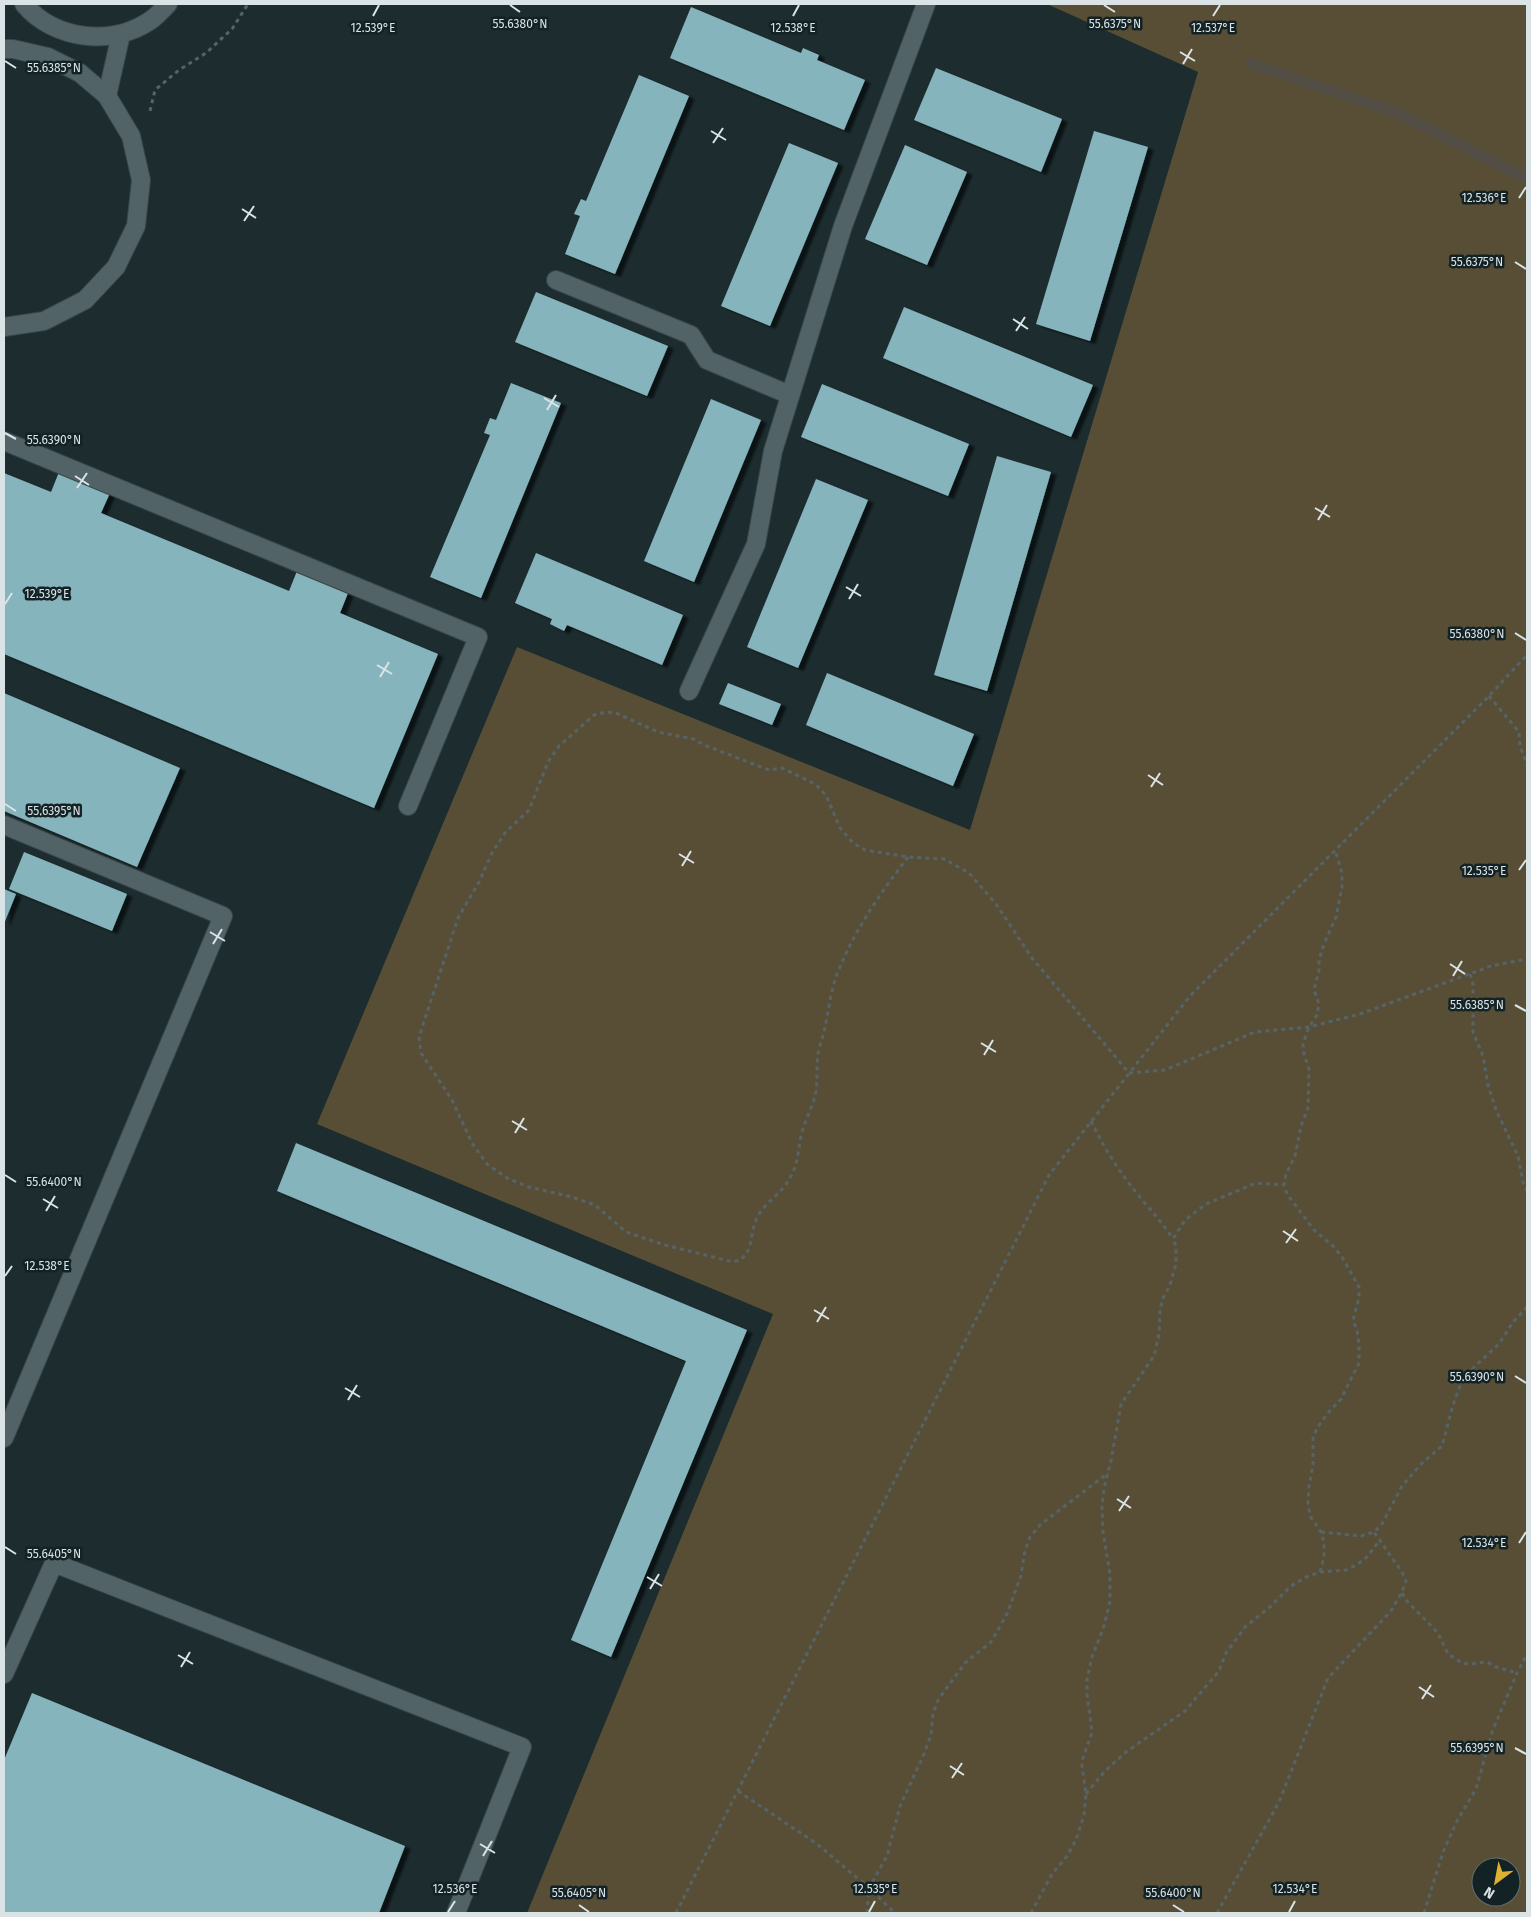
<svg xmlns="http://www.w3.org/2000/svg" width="1531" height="1917" font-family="'Fira Sans',sans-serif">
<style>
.green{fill:#584e35;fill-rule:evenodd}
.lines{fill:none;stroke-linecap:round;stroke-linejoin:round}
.stream{stroke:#524e45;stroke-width:11}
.building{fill:#86b4bd;filter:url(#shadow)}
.lane-casing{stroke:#394649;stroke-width:20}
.path{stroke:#566467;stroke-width:3;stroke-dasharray:4 4;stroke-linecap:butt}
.lane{stroke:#526367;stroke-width:18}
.ticks{fill:none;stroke:#dae4e6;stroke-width:2}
.ticks-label{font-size:12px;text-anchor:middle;fill:#dae4e6;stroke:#132225;stroke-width:5;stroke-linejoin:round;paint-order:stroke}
</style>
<defs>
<filter id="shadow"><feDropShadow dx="5.5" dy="3" stdDeviation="1" flood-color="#0009"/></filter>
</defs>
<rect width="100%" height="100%" fill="#1c2c2f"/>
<path class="green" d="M 1047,4 L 1527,4 L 1527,1913 L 527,1913 L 773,1314 L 317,1124 L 517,647 L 970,830 L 1198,72 ZM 1481,1867 L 1511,1867 L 1511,1897 L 1481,1897 Z"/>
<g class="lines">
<polyline class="stream" points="1250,63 1395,112 1527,179"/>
</g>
<g class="building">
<polygon points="691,7 801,53 803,48 819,55 817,60 865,80 844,130 670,58"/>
<polygon points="936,68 1062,119 1041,172 914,120"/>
<polygon points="639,75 689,96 615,274 565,254 580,216 574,214 581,199 586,201"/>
<polygon points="1094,131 1148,147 1090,341 1036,324"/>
<polygon points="789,143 838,163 770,326 721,306"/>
<polygon points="905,145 967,172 927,265 865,239"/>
<polygon points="536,292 668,346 647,396 515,342"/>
<polygon points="904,307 1093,385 1071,437 883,358"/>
<polygon points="511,383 561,403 481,598 430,577 490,435 484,433 490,418 496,420"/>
<polygon points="822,384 969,444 948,496 801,437"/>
<polygon points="711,399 761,420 694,582 644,561"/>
<polygon points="997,456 1051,472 987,691 934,675"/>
<polygon points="59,472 110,493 101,513 289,591 297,571 348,593 340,613 438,654 374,808 4,654 4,473 51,492"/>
<polygon points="816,479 868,500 798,668 747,647"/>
<polygon points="536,553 683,615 662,665 567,625 564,631 550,624 552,619 515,603"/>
<polygon points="827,673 974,734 953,786 806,725"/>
<polygon points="728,683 781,704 772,725 719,704"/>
<polygon points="4,693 180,768 137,867 4,811"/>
<polygon points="24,852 127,894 112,931 9,889"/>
<polygon points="4,889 16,894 4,924"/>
<polygon points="296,1143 747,1330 611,1657 571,1640 686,1361 277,1191"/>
<polygon points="32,1693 405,1846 379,1913 4,1913 4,1760"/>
</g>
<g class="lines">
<defs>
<g id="lane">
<path d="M 24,4 C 54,40 112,47 151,20 C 157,16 163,9 168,4"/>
<polyline points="4,49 13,49 48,57 80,73 107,96 131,136 141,180 136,226 116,267 85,300 44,321 4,327"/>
<polyline points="107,96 121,34"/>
<polyline points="556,280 691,335 707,360 790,395"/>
<polyline points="4,441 478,637 408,806"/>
<polyline points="689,691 756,544 773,451 843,226 926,4"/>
<polyline points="4,825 223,916 4,1438"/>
<polyline points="4,1674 54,1563 522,1747 456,1913"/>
</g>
</defs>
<use href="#lane" class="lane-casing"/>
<g class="path">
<polyline points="150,111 155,90 179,70 206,53 232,29 248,4"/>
<polyline points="1489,696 1519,732 1520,745 1527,766"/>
<path d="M 908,857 C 879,895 853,932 836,977 C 830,995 828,1014 824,1032 C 822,1040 819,1047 818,1054 C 816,1067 818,1080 816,1092 C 813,1106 806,1118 802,1132 C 798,1146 799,1162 791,1176 C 783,1193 766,1201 758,1216 C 748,1233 756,1257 733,1262 L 665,1245 L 626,1232 L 595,1205 L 572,1197 L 529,1187 L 507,1178 L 487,1164 L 472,1143 L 452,1100 L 421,1053 L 419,1037 L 458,918 L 479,882 L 492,853 L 505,833 L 529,810 L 548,762 L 559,746 L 594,715 L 606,712 L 616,713 L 658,732 L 694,739 L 704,745 L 769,770 L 782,768 L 815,784 L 826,795 L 840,828 L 853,843 L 865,850 L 908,857 L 944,859 L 969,873 L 996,904 L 1032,958 L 1129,1073 L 1165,1070 L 1255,1032 L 1309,1027 L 1360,1014 L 1491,966 L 1527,959"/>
<polyline points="1470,974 1473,984 1473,1032 1483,1056 1488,1085 1496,1110 1518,1156 1523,1182 1527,1191"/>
<path d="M 1091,1121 C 1104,1148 1120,1173 1139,1196 C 1151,1211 1163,1223 1173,1239"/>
<polyline points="1321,1532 1361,1536 1374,1532 1382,1524 1402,1486 1421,1464 1442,1446 1453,1405 1460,1386 1472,1369 1499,1344 1513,1322 1527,1307"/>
<polyline points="1320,1572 1324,1557 1324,1543 1321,1532 1310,1516 1308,1502 1309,1486 1313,1465 1313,1439 1317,1428 1328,1413 1341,1399 1359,1363 1359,1345 1357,1330 1353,1320 1359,1298 1359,1287 1342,1257 1333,1246 1314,1230 1287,1194 1284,1185 1286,1174 1295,1156 1301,1126 1308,1108 1309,1069 1304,1054 1303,1044 1309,1027 1317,1015 1319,1004 1314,990 1319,970 1319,960 1324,944 1336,917 1342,887 1342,873 1335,850"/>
<polyline points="1402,1593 1406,1600 1438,1633 1448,1654 1462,1663 1469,1664 1487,1662 1496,1667 1517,1673"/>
<polyline points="738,1791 817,1844 869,1888 895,1913"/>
<polyline points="1086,1794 1105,1771 1126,1752 1185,1711 1219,1671 1226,1653 1245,1627 1270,1607 1291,1586 1306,1577 1320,1572 1346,1570 1358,1564 1368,1556 1379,1541"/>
<polyline points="676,1913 1049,1175 1190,996 1489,696 1527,655"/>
<polyline points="867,1913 869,1888 887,1856 900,1806 924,1754 931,1735 933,1714 938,1700 965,1663 991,1642 1007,1614 1021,1576 1025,1550 1030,1537 1040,1525 1108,1473"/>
<polyline points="1031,1913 1052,1874 1067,1856 1076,1840 1084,1815 1086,1794 1082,1766 1083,1758 1092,1732 1087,1694 1087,1679 1092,1657 1104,1626 1110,1601 1110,1574 1103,1532 1102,1506 1104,1488 1111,1461 1121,1404 1154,1356 1159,1334 1160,1311 1163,1298 1170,1285 1176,1264 1176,1246 1173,1239 1185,1220 1206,1204 1256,1183 1284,1185"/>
<polyline points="1217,1913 1279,1802 1328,1678 1391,1611 1402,1592 1406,1581 1402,1572 1374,1532"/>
<polyline points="1424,1913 1443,1852 1457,1821 1476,1789 1492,1732 1517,1673 1527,1654"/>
</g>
<use href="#lane" class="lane"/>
</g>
<path class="ticks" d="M 510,5 L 520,12M 1104,5 L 1115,12M 373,16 L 379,5M 793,16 L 799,5M 1213,16 L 1220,5M 1180,52 L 1195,61M 5,61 L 16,68M 1183,64 L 1192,49M 711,131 L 726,140M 713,143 L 723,128M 1519,198 L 1526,187M 242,209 L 256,218M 244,221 L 254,206M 1515,262 L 1526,269M 1013,319 L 1028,329M 1016,331 L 1025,317M 544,398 L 559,407M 547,410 L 556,395M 5,433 L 16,439M 75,476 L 89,485M 77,488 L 87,473M 1315,508 L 1330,517M 1318,520 L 1327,505M 846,587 L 861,596M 849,599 L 858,584M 5,604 L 12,593M 1515,633 L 1526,640M 377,665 L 392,674M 380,677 L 389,662M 1148,775 L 1163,785M 1151,787 L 1160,773M 5,804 L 16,811M 679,854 L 694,863M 682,866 L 691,851M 1519,870 L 1526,860M 210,932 L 225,941M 213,944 L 222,929M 1450,964 L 1465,974M 1453,976 L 1462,961M 1515,1005 L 1526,1011M 981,1043 L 996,1052M 984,1055 L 993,1040M 512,1121 L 527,1130M 515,1133 L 524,1118M 5,1175 L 16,1182M 43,1199 L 58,1208M 46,1211 L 55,1196M 1283,1231 L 1298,1241M 1286,1243 L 1296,1229M 5,1276 L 12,1266M 814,1310 L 829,1319M 817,1322 L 826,1307M 1515,1376 L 1526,1383M 345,1388 L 360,1397M 348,1400 L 357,1385M 1117,1499 L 1131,1508M 1119,1511 L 1129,1496M 1519,1543 L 1526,1532M 5,1547 L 16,1554M 647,1577 L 662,1586M 650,1589 L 659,1574M 178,1655 L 193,1664M 181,1667 L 190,1652M 1419,1687 L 1434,1697M 1422,1699 L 1431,1685M 1515,1748 L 1526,1754M 950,1766 L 964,1775M 952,1778 L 962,1763M 480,1844 L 495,1853M 483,1856 L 492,1841M 579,1905 L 589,1912M 1173,1905 L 1184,1912M 448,1912 L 455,1901M 869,1912 L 875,1901M 1289,1912 L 1295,1901"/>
<g class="ticks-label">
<text x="520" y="28">55.6380°N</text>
<text x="1115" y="28">55.6375°N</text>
<text x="373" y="32">12.539°E</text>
<text x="793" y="32">12.538°E</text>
<text x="1213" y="32">12.537°E</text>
<text x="54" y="72">55.6385°N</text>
<text x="1484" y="202">12.536°E</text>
<text x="1477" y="266">55.6375°N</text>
<text x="54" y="444">55.6390°N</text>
<text x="47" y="598">12.539°E</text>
<text x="1477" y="638">55.6380°N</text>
<text x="54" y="815">55.6395°N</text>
<text x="1484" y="875">12.535°E</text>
<text x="1477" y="1009">55.6385°N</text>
<text x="54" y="1186">55.6400°N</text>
<text x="47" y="1270">12.538°E</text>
<text x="1477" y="1381">55.6390°N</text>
<text x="1484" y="1547">12.534°E</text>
<text x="54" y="1558">55.6405°N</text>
<text x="1477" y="1752">55.6395°N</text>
<text x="455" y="1893">12.536°E</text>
<text x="875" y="1893">12.535°E</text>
<text x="1295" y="1893">12.534°E</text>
<text x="579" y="1897">55.6405°N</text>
<text x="1173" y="1897">55.6400°N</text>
</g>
<rect width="1531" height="1917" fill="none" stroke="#dae4e6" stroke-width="10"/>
<g transform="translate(1496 1882) rotate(212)"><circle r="24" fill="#132225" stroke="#637072"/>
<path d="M0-4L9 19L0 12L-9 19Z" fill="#deb133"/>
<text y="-8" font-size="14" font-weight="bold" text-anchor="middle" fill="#dae4e6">N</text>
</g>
</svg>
